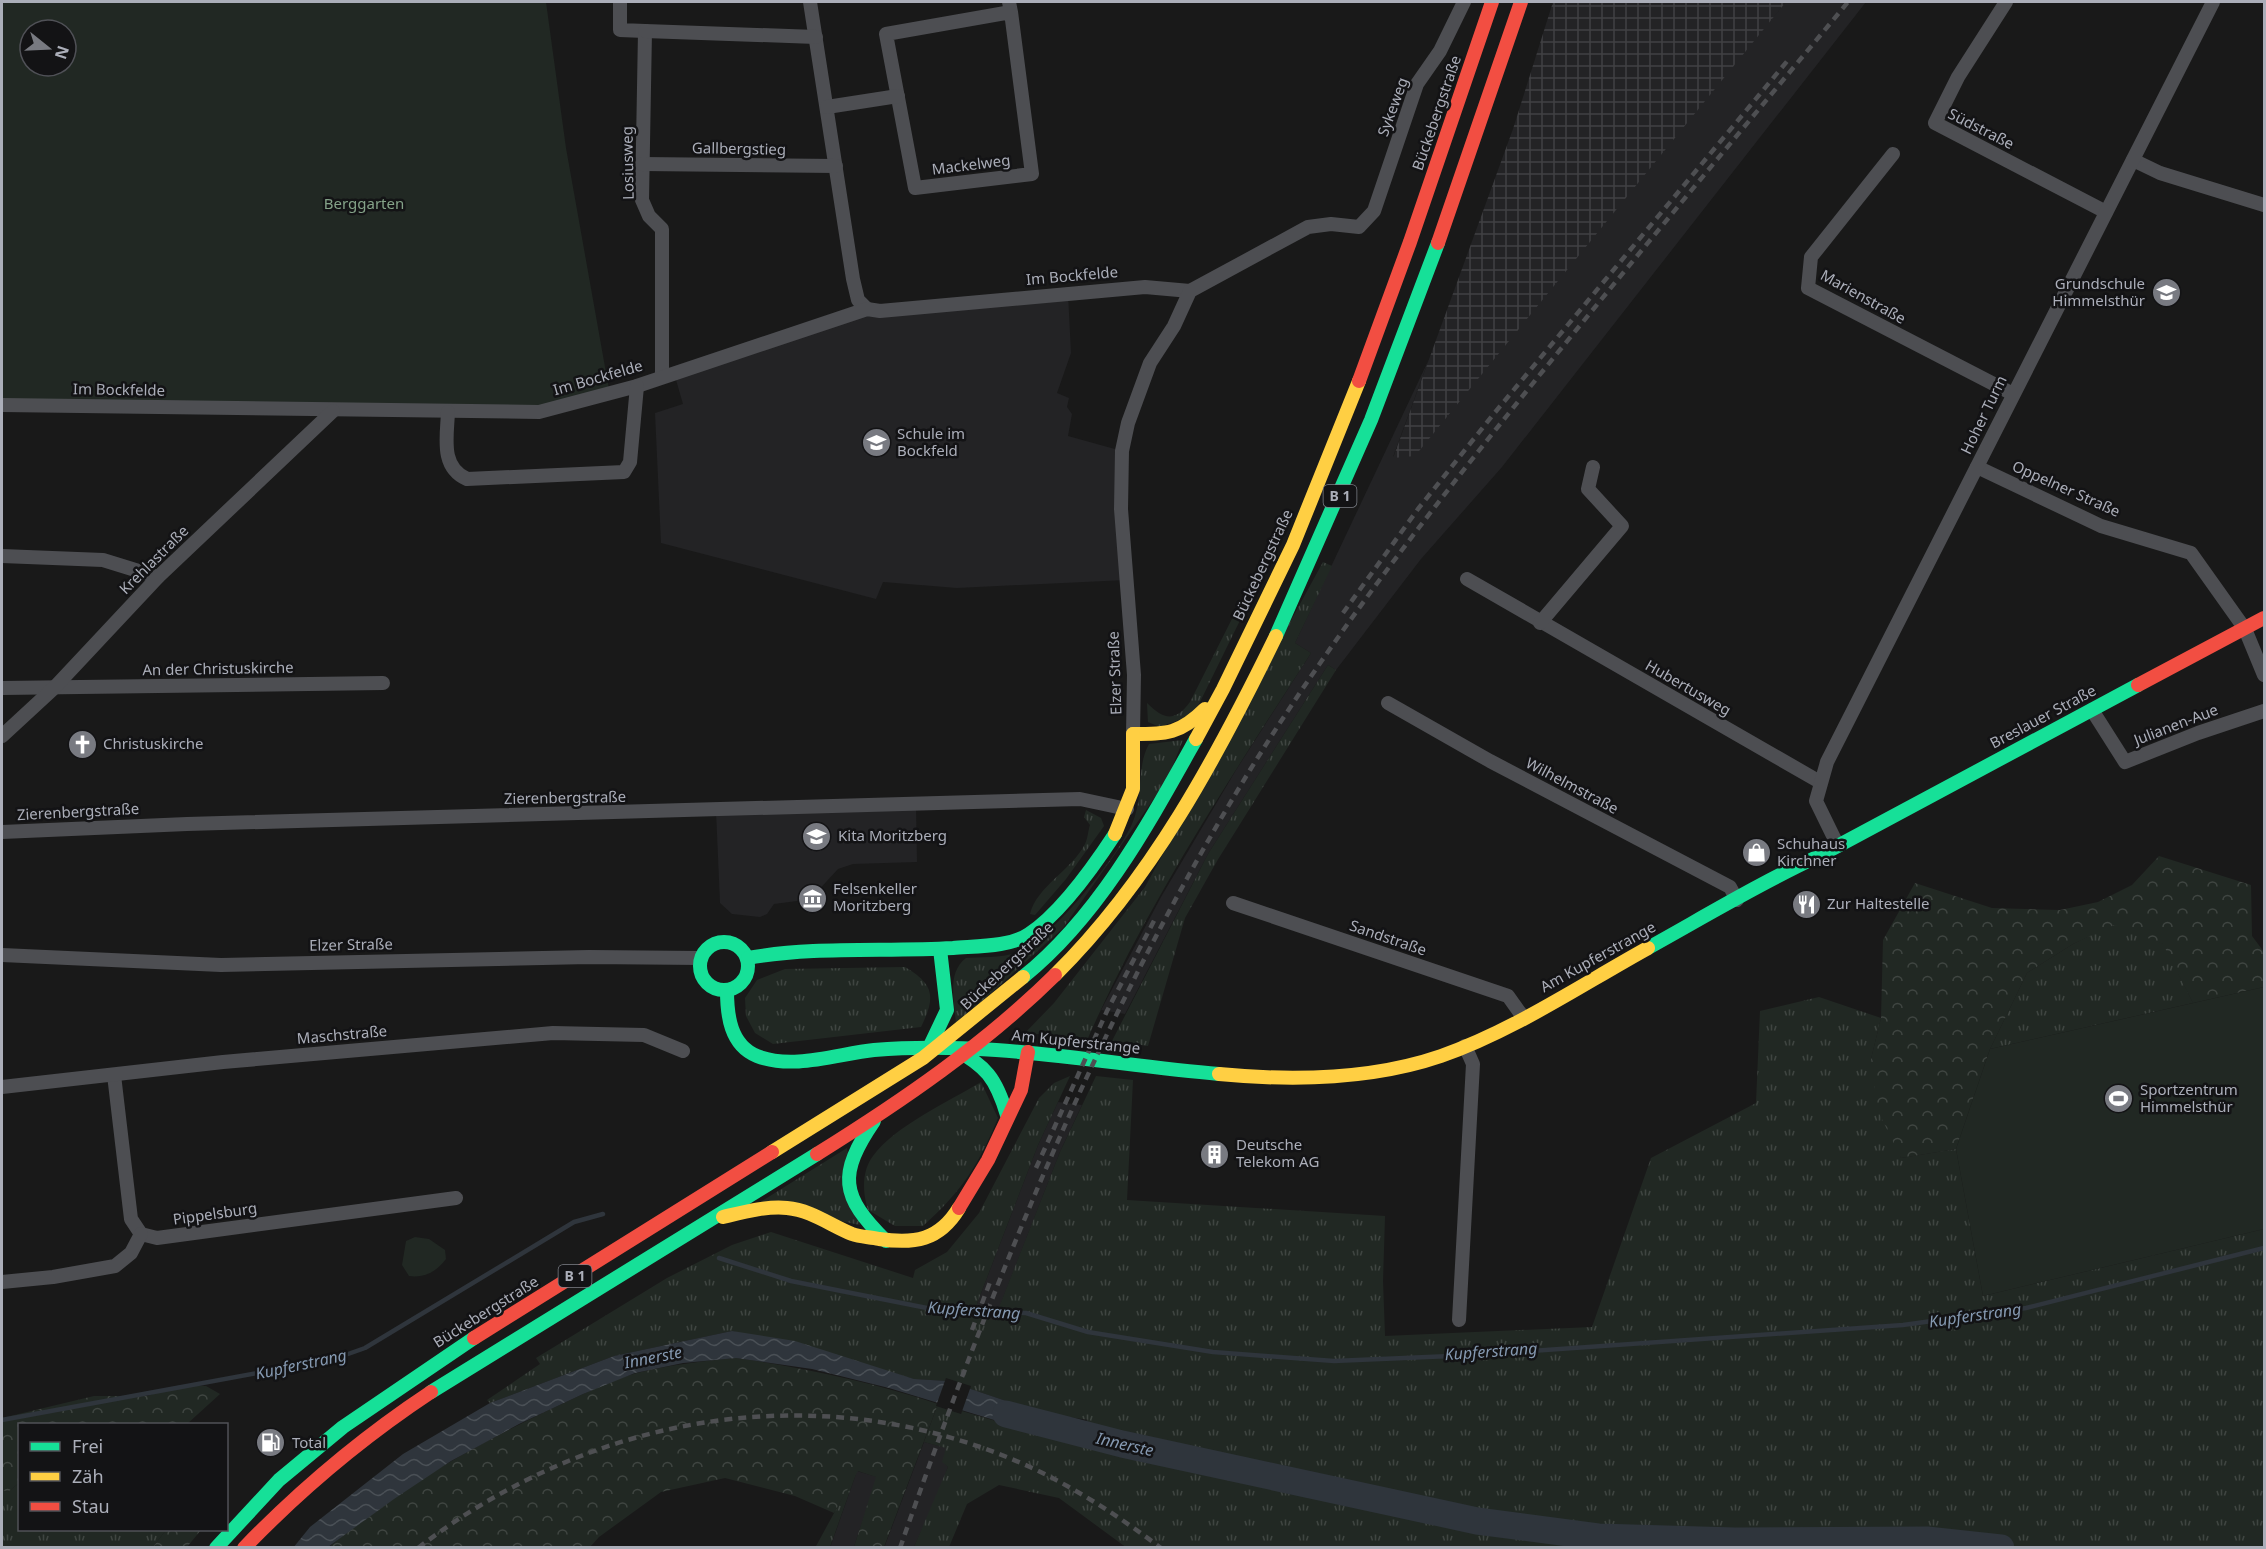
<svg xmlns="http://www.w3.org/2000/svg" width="2266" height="1549" font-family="'Noto Sans',sans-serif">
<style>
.built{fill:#232325}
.industrial{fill:url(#industrial-grid)}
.grass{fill:url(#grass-tufts)}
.forest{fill:url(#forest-crowns)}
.green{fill:#212823;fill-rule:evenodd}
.water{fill:url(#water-waves)}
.pier{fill:#191919}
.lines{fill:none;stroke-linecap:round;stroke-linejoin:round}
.stream{stroke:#2f353c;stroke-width:4.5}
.river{stroke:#2f353c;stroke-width:27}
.street{stroke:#4d4e52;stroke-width:14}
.fast{stroke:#16e098;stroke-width:14}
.slow{stroke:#ffcf43;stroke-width:14}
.jam{stroke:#f24e42;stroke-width:14}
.rail{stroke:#4e4f52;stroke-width:4.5;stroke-dasharray:8 6;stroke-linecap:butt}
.labels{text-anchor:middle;stroke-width:5;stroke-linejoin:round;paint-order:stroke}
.shield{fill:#131315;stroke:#7d8088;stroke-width:1.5}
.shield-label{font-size:14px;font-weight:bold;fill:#abaeb9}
.street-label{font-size:15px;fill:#abaeb9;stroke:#131315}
.park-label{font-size:15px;fill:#84a288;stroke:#131315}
.poi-label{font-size:15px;fill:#abaeb9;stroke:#131315;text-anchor:start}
.water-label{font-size:16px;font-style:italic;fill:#8599b1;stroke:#131315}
</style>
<defs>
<pattern id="industrial-grid" width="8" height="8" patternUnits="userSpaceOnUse" patternTransform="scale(1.5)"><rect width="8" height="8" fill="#232325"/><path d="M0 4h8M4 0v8" fill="none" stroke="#404043"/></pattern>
<pattern id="grass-tufts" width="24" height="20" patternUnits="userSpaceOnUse" patternTransform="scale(1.5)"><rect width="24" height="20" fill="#212823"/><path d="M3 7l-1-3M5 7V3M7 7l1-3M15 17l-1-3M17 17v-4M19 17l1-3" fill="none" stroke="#3f4541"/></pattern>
<pattern id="forest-crowns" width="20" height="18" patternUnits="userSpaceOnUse" patternTransform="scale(1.5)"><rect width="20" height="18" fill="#212823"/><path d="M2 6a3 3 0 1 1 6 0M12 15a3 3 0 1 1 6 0" fill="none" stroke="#3f4541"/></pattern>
<pattern id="water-waves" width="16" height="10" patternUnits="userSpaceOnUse" patternTransform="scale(1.5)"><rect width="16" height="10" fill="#2f353c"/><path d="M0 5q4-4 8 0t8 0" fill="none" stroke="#4a5056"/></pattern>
</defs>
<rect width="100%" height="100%" fill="#191919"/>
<g class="built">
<polygon points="1786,2 1866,2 1502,467 1421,559 1336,670 1328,665 1208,854 1125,1014 1101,1010 1161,897 1236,770 1311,653 1295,643 1429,359 1393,457"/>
<polygon points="1068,293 1071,353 1057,393 1069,398 1067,407 1072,414 1068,436 1122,451 1126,580 957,588 883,582 876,599 661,543 655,413 683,404 674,373 867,309"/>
<polygon points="916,804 917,862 853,864 838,869 815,894 797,901 774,904 767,914 760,917 732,914 720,903 716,811"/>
<polygon points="1058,1102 1082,1105 1060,1152 994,1321 973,1314 1038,1145"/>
<polygon points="924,1442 947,1448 943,1462 948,1467 938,1494 914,1547 884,1548"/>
<polygon points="857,1471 877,1477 854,1547 830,1548"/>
</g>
<polygon class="industrial" points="1553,2 1786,2 1415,456 1393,458 1513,129"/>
<g class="grass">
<path d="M 1323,562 L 1332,566 L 1295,643 L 1311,653 C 1231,777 1147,903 1088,1038 L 1025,1033 L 1054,1003 L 1145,887 Z"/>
<path d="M 1241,601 L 1248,604 L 1198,706 L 1189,716 L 1160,727 L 1148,722 L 1147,703 C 1164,720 1175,722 1190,702 Z"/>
<polygon points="1328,665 1336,670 1217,861 1185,918 1148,1046 1112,1041 1208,854"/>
<path d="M 1183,740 L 1167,780 L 1063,928 L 956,1025 C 955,1003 946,973 966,958 C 981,957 1001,958 1016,953 C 1048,944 1118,856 1132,824 C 1144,798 1136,767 1149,744 Z"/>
<path d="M 1086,810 L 1101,818 L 1104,826 L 1066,879 L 1035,915 L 1030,914 C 1037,886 1072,870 1085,844 C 1088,838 1088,831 1090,825 L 1084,817 Z"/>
<polygon points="2114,924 2164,944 2193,1003 1990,1049 2027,973 2073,944"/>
<path d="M 905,967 C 934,984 936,997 921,1027 L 773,1044 L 755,1033 L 746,1016 L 745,998 L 757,980 L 785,969 Z"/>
<polygon points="1819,997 1881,1018 1871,1059 1901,1158 1956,1149 1983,1296 2264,1229 2264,1547 1127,1548 1059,1498 999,1485 967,1504 949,1547 914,1547 948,1467 942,1462 946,1448 924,1442 938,1404 1037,1433 1089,1420 1042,1413 947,1381 914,1379 860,1363 732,1331 614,1356 490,1403 487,1400 540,1364 536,1358 667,1278 732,1245 771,1232 913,1278 915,1270 947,1252 979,1213 1039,1098 1054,1083 1070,1076 1038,1145 973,1314 994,1320 1060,1152 1096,1076 1133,1080 1127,1200 1385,1216 1383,1281 1385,1336 1592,1327 1651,1158 1756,1103 1760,1011"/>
<path d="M 981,1082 L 998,1118 C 978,1166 962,1191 923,1226 L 895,1226 L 868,1210 C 863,1193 861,1172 873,1156 C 895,1126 948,1102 981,1082 Z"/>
<polygon points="847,1148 860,1225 757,1204"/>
<polygon points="857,1471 830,1547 815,1548"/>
<polygon points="19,1483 20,1530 166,1530 153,1547 2,1547 2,1490 8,1492"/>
</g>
<g class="forest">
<polygon points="2159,856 2251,885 2252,936 2264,952 2264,987 2193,1003 2163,944 2114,925 2073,944 2027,973 1990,1049 1956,1149 1901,1158 1877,1109 1871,1059 1881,1018 1883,940 1915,883 1992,908 2060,910 2098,902 2132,885"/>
<path d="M 736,1358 C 805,1368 872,1382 938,1404 L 884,1547 L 854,1547 L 876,1477 L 858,1471 L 834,1513 L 795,1496 L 725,1478 L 661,1492 L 599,1537 L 590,1547 L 328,1548 C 394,1490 474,1446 553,1408 C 580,1396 608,1381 637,1373 C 669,1365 702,1361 736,1358 Z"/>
<polygon points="180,1385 206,1386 220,1394 187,1424 20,1424 19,1483 8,1492 2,1490 2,1418 94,1396 147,1396"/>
<polygon points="166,1530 201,1530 187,1547 153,1547"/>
</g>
<g class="green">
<path d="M 2,2 L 546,2 L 566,148 L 610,395 L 561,409 L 2,400 ZM 30,30 L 66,30 L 66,66 L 30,66 Z"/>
<polygon points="2264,987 2264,1229 1983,1296 1956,1149 1990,1049"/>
<path d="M 415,1237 L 429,1239 L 445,1250 L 446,1259 C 436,1272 425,1278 409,1276 L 402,1265 L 406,1241 Z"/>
</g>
<polygon class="water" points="732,1331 795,1341 914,1379 947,1381 1042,1413 1037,1433 889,1388 812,1369 736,1358 683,1363 635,1373 583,1394 519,1424 451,1461 394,1499 328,1547 293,1548 310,1527 403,1454 490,1403 614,1356"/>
<polygon class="pier" points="946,1378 971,1386 961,1414 936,1406"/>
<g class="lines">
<g class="stream">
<polyline points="719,1258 791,1281 937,1310 1026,1313 1088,1332 1213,1352 1334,1361 1474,1355 1903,1325 2026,1308 2264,1248"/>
<polyline points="2,1420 334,1359 365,1348 574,1222 603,1214"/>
</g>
<polyline class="river" points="1006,1414 1122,1444 1477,1521 1598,1537 1735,1541 1927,1540 2001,1548"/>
<g class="street">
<polyline points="620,2 620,30 645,31 642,200 649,216 662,229 662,377"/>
<polyline points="810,2 853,279 858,300 867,309"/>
<polyline points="1009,2 1011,12 1032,174 915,188 886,34 1011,12"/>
<polyline points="2006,2 1958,77 1935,123 2106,212"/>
<polyline points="645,31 816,37"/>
<polyline points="827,107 898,96"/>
<polyline points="1893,154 1811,257 1808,288 2013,394"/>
<polyline points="2133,160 2160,173 2264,205"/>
<polyline points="642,164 836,166"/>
<polyline points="2,405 539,412 637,386 867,309 880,311 1145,287 1190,291"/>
<path d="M 448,412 C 447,437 440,467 467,479 L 624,472 L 630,462 L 637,386"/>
<polyline points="1977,467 2101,526 2191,553 2245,629 2264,675"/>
<polyline points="2,556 103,560 158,577"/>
<polyline points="1467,579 1820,782"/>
<polyline points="1540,623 1622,526 1588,489 1593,467"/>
<polyline points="2,688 383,683"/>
<polyline points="1388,703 1490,761 1730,887 1737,900"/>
<polyline points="2092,710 2125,762 2198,733 2264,711"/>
<polyline points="1133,734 1134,675 1121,509 1122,451 1128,423 1150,363 1174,326 1190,291 1308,227 1331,224 1359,227 1374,211 1417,84 1440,51 1464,2"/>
<polyline points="2,736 54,688 158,577 333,411"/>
<polyline points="2,832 187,824 1080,799 1127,809"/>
<polyline points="1838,846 1816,801 1827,762 2213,2"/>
<polyline points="1233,903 1508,996 1523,1017"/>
<polyline points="2,955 221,965 589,957 701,958"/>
<polyline points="114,1075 131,1219 141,1234 157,1238 456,1198"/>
<polyline points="2,1087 223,1062 553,1033 644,1035 683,1051"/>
<polyline points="2,1282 53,1277 115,1266 131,1253 141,1234"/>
<polyline points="1459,1320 1473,1064 1465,1046"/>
</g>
<g class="fast">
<polyline points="1276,636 1371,420 1438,243"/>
<circle cx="724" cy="966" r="24"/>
<path d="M 1648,948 C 1704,917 1760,883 1819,856 L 2138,685"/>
<path d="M 748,958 C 815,946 885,952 953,948 C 976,946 1010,947 1029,934 C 1061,913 1094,866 1115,834"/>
<path d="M 1023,977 C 1099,916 1149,823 1196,739"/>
<path d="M 727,990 C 727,1015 730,1045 757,1056 C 793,1070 837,1054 874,1050 C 989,1040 1104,1064 1219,1074"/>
<path d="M 953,1048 C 986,1066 996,1078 1007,1115"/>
<polyline points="928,1050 947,1010 940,949"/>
<path d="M 874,1121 C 838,1174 840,1196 886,1241"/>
<polyline points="431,1392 817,1154"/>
<polyline points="216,1548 279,1480 343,1427 474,1338"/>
</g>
<g class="slow">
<path d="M 1133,734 C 1167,734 1180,734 1205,709"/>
<polyline points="1196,739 1223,689 1293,545 1359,381"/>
<polyline points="1115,834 1133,789 1133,734"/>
<path d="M 1055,975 C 1152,879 1217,757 1276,636"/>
<path d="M 1219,1074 C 1292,1081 1371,1080 1441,1056 C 1513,1031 1581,985 1648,948"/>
<polyline points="772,1152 923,1058 1023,977"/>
<path d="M 723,1217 C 744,1212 766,1206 787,1208 C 811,1210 830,1225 852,1234 C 860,1237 870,1237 879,1239 C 914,1244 939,1241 959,1208"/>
</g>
<g class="jam">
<polyline points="1438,243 1521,2"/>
<polyline points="1359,381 1410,242 1492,2"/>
<polyline points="2138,685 2264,618"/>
<path d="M 817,1154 C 902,1101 984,1045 1055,975"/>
<polyline points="959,1208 988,1160 1021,1090 1028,1052"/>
<polyline points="474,1338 772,1152"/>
<path d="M 244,1548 C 301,1489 363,1437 431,1392"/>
</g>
<g class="rail">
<polyline points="1343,613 1418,509 1492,416 1789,59"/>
<polyline points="1036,1168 1107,1011 1156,917"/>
<polyline points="972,1330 990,1282"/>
<path d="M 418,1548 C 595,1412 824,1373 1030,1467 C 1077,1489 1120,1517 1161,1548"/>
<path d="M 900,1548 C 994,1279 1101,1013 1250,770 C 1341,623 1447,489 1555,356 C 1652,237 1750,120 1848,2"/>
</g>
</g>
<defs>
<symbol id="school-disc" viewBox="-11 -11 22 22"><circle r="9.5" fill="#787a81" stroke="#131315"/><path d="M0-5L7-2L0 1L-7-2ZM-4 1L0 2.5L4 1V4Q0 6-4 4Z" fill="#fff"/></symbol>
<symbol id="church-disc" viewBox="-11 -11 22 22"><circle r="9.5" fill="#787a81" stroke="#131315"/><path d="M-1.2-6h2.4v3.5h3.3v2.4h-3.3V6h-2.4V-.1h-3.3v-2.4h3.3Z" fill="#fff"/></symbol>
<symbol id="shop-disc" viewBox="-11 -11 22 22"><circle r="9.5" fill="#787a81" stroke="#131315"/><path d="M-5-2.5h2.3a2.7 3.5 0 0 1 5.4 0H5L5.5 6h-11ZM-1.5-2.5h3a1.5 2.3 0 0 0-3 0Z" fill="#fff"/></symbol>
<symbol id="museum-disc" viewBox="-11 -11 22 22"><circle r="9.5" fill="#787a81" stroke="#131315"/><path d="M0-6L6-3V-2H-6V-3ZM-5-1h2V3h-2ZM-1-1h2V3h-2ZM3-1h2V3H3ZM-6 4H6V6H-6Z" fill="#fff"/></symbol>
<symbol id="restaurant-disc" viewBox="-11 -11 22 22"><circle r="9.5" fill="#787a81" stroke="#131315"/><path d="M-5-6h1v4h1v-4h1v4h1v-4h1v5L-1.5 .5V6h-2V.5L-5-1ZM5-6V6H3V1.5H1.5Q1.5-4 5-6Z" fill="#fff"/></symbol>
<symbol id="stadium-disc" viewBox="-11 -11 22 22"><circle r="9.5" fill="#787a81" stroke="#131315"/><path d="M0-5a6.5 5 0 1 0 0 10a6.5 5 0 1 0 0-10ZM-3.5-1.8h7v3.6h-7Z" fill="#fff"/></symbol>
<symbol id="building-disc" viewBox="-11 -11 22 22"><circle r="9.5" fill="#787a81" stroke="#131315"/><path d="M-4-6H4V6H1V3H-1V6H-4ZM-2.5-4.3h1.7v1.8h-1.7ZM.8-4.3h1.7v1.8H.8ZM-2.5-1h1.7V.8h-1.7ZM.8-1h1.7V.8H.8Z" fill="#fff"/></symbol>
<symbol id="fuel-disc" viewBox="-11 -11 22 22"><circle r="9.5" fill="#787a81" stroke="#131315"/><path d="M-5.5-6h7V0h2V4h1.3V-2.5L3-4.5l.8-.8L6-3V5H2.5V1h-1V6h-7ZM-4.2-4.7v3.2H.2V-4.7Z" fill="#fff"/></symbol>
</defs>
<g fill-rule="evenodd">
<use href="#school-disc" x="2150" y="276" width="33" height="33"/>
<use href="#school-disc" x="860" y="426" width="33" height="33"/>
<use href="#church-disc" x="66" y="728" width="33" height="33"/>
<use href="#school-disc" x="800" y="820" width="33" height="33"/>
<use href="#shop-disc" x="1740" y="836" width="33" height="33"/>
<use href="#museum-disc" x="796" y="882" width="33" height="33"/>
<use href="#restaurant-disc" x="1790" y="888" width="33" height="33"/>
<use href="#stadium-disc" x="2102" y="1082" width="33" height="33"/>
<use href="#building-disc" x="1198" y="1138" width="33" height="33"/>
<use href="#fuel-disc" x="254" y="1426" width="33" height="33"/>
</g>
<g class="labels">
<g class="shield">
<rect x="1323.5" y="485" width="33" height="22" rx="4.5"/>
<rect x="558.5" y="1265" width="33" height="22" rx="4.5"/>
</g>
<g class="shield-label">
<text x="1340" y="501">B 1</text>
<text x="575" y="1281">B 1</text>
</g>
<g class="street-label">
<text transform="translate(1393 107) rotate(-70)" y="5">Sykeweg</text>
<text transform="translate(1437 113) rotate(-71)" y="5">Bückebergstraße</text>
<text transform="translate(1981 129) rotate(27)" y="5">Südstraße</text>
<text transform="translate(739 149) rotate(1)" y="5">Gallbergstieg</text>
<text transform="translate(628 163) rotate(-91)" y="5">Losiusweg</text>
<text transform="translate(971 165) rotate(-7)" y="5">Mackelweg</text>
<text transform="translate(1072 276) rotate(-5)" y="5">Im Bockfelde</text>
<text transform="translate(1863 297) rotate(29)" y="5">Marienstraße</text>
<text transform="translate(598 378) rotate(-16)" y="5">Im Bockfelde</text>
<text transform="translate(119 390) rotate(1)" y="5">Im Bockfelde</text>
<text transform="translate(1984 415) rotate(-64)" y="5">Hoher Turm</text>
<text transform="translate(2066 489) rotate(24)" y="5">Oppelner Straße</text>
<text transform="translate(154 560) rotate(-45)" y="5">Krehlastraße</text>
<text transform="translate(1263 565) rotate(-65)" y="5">Bückebergstraße</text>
<text transform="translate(218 669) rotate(-1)" y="5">An der Christuskirche</text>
<text transform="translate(1115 673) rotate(-92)" y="5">Elzer Straße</text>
<text transform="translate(1688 688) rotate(30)" y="5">Hubertusweg</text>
<text transform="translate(2043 717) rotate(-28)" y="5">Breslauer Straße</text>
<text transform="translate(2176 725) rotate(-21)" y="5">Julianen-Aue</text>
<text transform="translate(1572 786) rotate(28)" y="5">Wilhelmstraße</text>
<text transform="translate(565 798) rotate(-1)" y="5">Zierenbergstraße</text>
<text transform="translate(78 812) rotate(-3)" y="5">Zierenbergstraße</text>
<text transform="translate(1388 938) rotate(19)" y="5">Sandstraße</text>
<text transform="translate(351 945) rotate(-1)" y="5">Elzer Straße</text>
<text transform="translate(1598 957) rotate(-29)" y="5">Am Kupferstrange</text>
<text transform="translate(1007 966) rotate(-43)" y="5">Bückebergstraße</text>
<text transform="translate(342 1035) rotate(-5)" y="5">Maschstraße</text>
<text transform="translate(1076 1042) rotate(6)" y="5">Am Kupferstrange</text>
<text transform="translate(215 1214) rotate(-8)" y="5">Pippelsburg</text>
<text transform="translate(486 1312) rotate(-32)" y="5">Bückebergstraße</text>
</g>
<g class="park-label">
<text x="364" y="209">Berggarten</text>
</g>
<g class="poi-label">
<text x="2145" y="289" text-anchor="end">Grundschule<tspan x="2145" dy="17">Himmelsthür</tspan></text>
<text x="897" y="439">Schule im<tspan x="897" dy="17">Bockfeld</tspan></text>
<text x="103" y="749">Christuskirche</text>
<text x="838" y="841">Kita Moritzberg</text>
<text x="1777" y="849">Schuhaus<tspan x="1777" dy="17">Kirchner</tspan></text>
<text x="833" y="894">Felsenkeller<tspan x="833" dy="17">Moritzberg</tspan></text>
<text x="1827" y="909">Zur Haltestelle</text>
<text x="2140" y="1095">Sportzentrum<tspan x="2140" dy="17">Himmelsthür</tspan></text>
<text x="1236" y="1150">Deutsche<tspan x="1236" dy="17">Telekom AG</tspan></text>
<text x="292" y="1448">Total</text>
</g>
<g class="water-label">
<text transform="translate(974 1310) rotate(4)" y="6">Kupferstrang</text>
<text transform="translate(1975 1315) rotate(-8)" y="6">Kupferstrang</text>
<text transform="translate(1491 1351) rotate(-4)" y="6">Kupferstrang</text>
<text transform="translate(653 1357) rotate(-11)" y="6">Innerste</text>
<text transform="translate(301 1364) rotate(-12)" y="6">Kupferstrang</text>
<text transform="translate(1125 1444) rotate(13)" y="6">Innerste</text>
</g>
</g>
<rect width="2266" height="1549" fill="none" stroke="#abaeb9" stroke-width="6"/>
<rect x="18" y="1423" width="210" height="108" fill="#131315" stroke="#505157" stroke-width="1.5"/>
<rect x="30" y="1442" width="30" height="9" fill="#16e098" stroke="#505157" stroke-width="1.5"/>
<text x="72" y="1453" font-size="18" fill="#abaeb9">Frei</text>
<rect x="30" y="1472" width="30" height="9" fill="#ffcf43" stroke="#505157" stroke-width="1.5"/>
<text x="72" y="1483" font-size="18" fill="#abaeb9">Zäh</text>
<rect x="30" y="1502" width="30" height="9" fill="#f24e42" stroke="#505157" stroke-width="1.5"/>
<text x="72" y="1513" font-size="18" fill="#abaeb9">Stau</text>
<g transform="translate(48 48) rotate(108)"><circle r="28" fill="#131315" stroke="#505157" stroke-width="1.5"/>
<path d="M0-4.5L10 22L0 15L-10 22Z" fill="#787a81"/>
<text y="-9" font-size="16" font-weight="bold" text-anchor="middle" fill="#abaeb9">N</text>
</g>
</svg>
